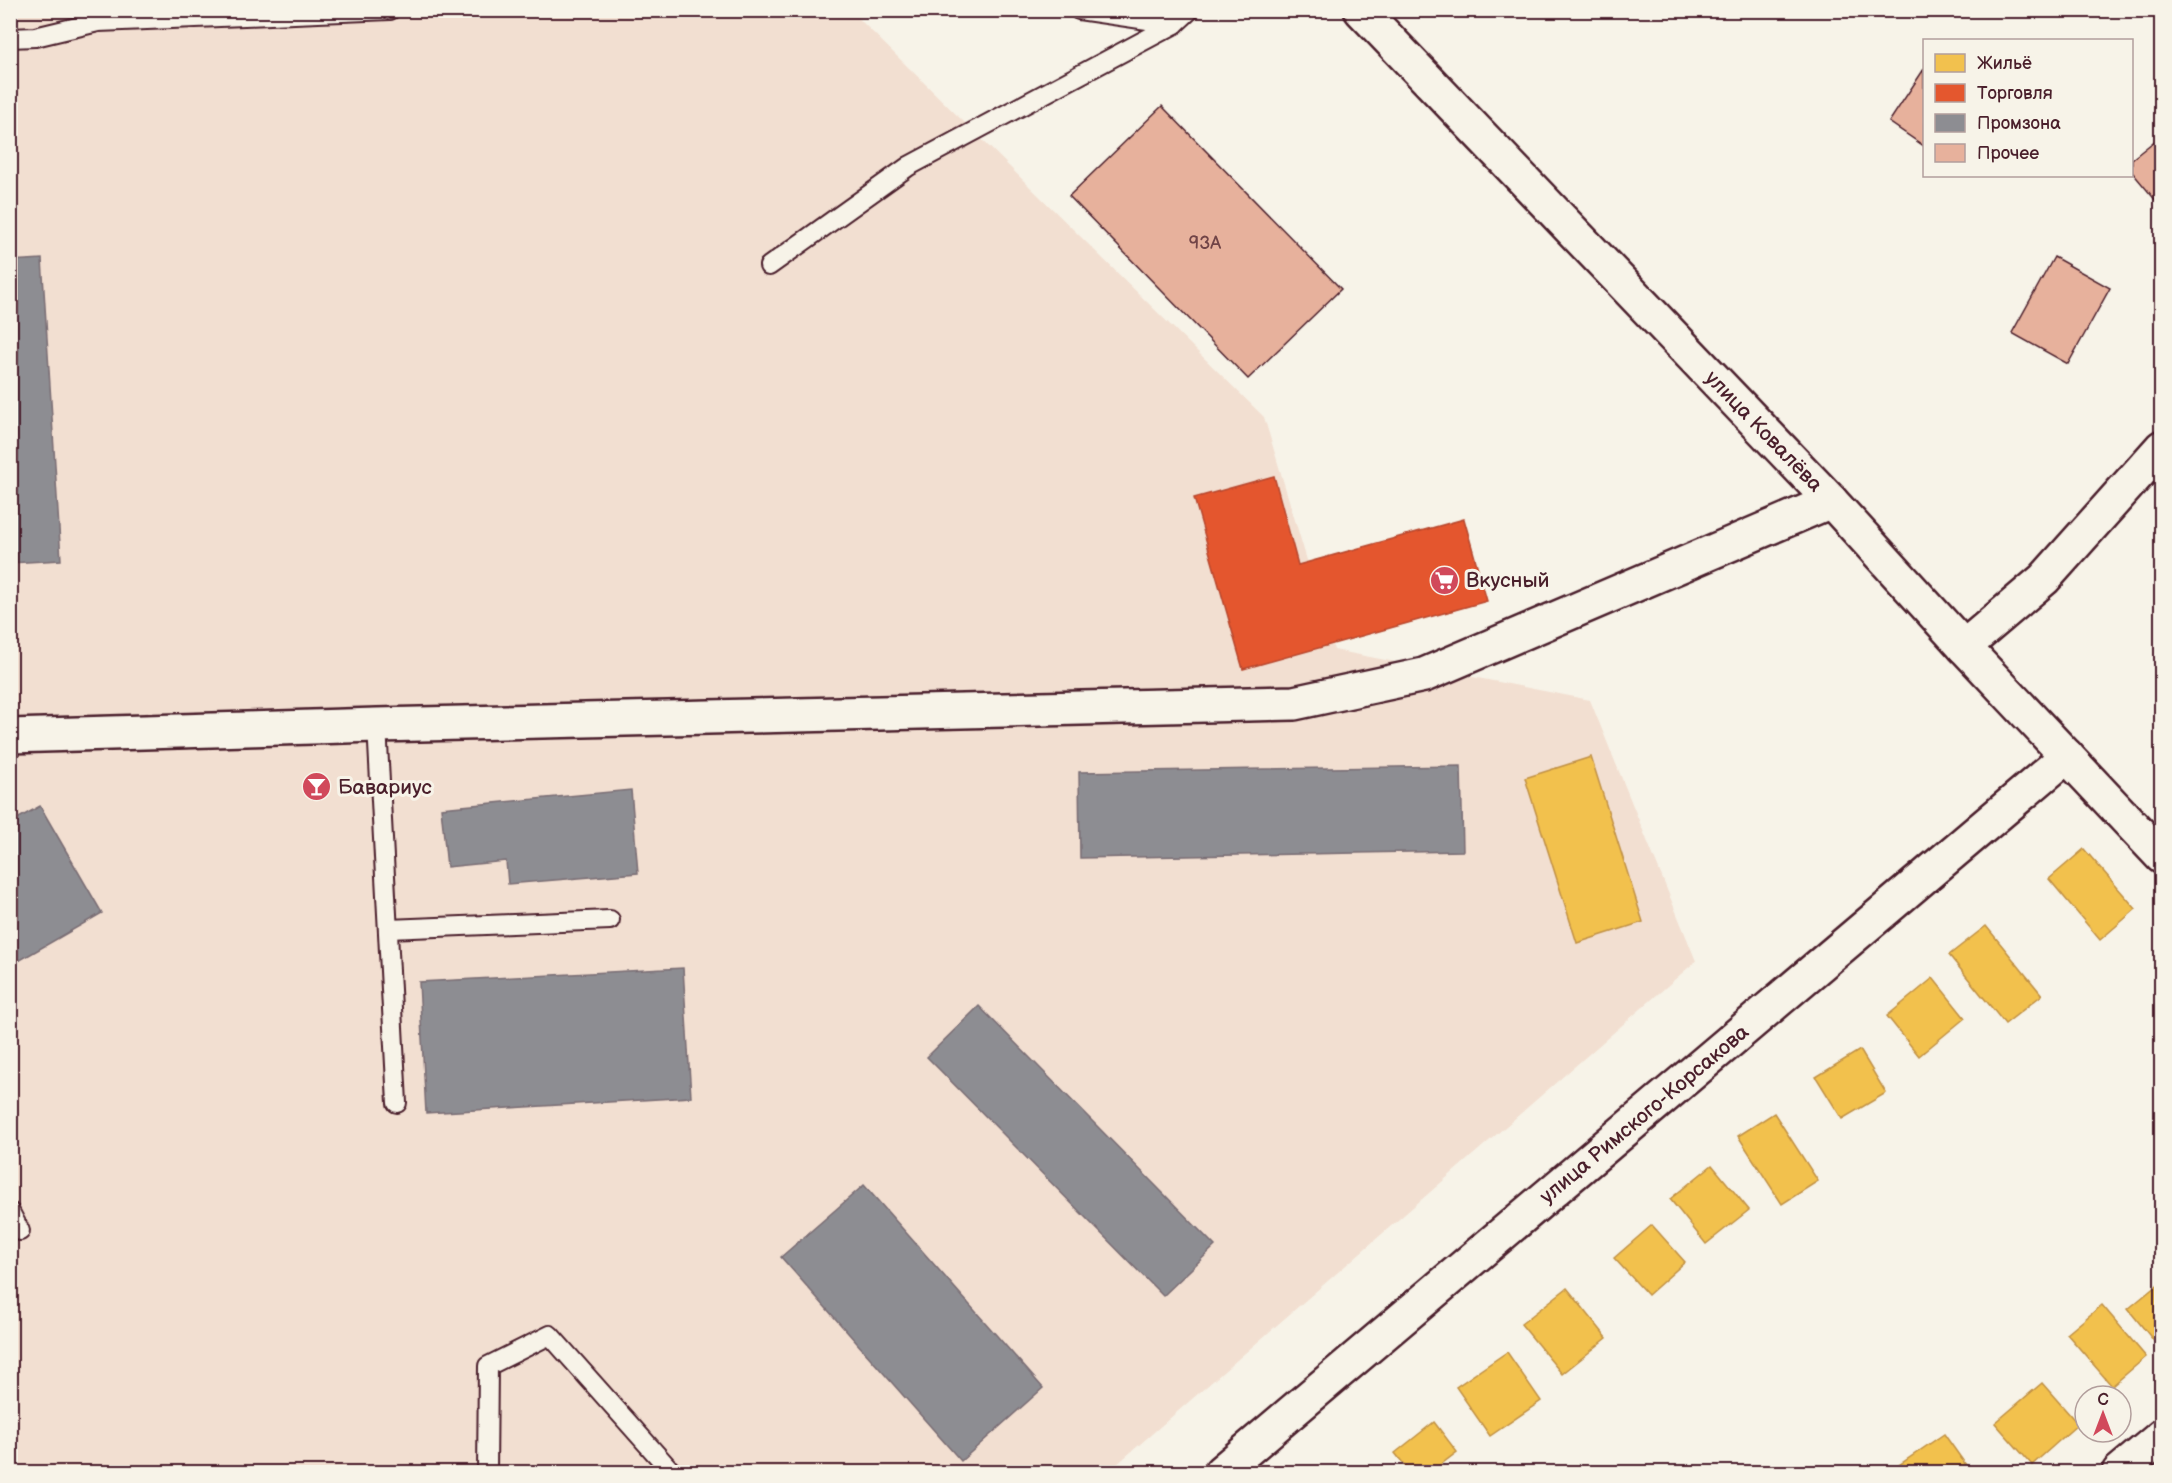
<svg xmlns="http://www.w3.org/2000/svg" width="2172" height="1483" font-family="'Balsamiq Sans',sans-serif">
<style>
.built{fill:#f2dfd1}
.homes{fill:#f2c14e;stroke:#c09044;stroke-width:1.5}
.shops{fill:#e4572e;stroke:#b6462d;stroke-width:1.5}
.industry{fill:#8d8d92;stroke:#796c73;stroke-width:1.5}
.building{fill:#e7b19c;stroke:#4a1f2b;stroke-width:1.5}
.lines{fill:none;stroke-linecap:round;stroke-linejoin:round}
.lane-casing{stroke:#4a1f2b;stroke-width:22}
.street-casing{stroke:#4a1f2b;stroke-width:38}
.secondary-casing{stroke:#4a1f2b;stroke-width:38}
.lane{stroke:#f7f3e8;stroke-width:18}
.street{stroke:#f7f3e8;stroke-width:33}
.secondary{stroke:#f7f3e8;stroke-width:33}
.labels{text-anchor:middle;stroke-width:6;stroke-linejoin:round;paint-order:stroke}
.number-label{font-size:18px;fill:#714447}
.street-label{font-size:21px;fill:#4a1f2b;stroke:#f7f3e8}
.poi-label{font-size:21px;fill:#4a1f2b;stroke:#f7f3e8;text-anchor:start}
</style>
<rect width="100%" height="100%" fill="#f7f3e8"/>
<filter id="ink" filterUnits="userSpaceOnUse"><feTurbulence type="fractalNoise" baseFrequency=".0167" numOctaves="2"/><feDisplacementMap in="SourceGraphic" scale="12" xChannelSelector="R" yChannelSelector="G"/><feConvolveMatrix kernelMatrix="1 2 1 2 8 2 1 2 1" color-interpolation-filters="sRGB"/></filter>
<g filter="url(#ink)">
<polygon class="built" points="10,11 851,11 1264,417 1334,650 1590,700 1696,961 1108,1472 11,1472"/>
<g class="homes">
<polygon points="1591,757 1643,922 1577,943 1525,778"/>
<polygon points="2084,849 2136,909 2100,940 2049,879"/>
<polygon points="1986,926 2042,995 2005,1024 1949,955"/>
<polygon points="1933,978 1965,1018 1919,1056 1887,1016"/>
<polygon points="1860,1050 1886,1093 1842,1119 1816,1077"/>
<polygon points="1774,1113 1818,1181 1782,1204 1738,1136"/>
<polygon points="1712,1165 1749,1210 1706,1244 1670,1199"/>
<polygon points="1652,1225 1685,1262 1648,1295 1614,1258"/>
<polygon points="2162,1281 2162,1343 2158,1346 2128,1309"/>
<polygon points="1567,1288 1607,1338 1562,1374 1521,1324"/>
<polygon points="2102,1305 2146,1357 2112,1386 2067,1334"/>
<polygon points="1507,1352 1541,1401 1490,1436 1456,1387"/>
<polygon points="2042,1383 2078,1424 2032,1465 1995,1423"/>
<polygon points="1434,1422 1457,1452 1431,1472 1410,1472 1395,1453"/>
<polygon points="1944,1434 1971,1472 1904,1472 1899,1465"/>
</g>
<polygon class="shops" points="1274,476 1298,565 1464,519 1487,601 1243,669 1194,498"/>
<g class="industry">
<polygon points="42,259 61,560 10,563 10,261"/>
<polygon points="1461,766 1463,851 1080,858 1079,772"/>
<polygon points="631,790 638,873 508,884 506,861 447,867 441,808"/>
<polygon points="40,806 102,913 10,966 10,823"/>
<polygon points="683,968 691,1097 426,1113 419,982"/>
<polygon points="979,1006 1215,1246 1163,1296 927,1057"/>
<polygon points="864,1185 1043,1388 961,1461 781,1257"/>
</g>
<g class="building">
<polygon points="1924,69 1924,146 1889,122"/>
<polygon points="1162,106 1341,289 1248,379 1069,196"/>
<polygon points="2162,135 2162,208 2132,172 2132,159"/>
<polygon points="2054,257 2110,288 2068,364 2012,333"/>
</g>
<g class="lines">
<defs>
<g id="lane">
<polyline points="1079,10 1175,24 1190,10"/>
<polyline points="10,38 35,37 98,22 390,10"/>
<polyline points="769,266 909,166 1175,24"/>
<polyline points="377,725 397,1103"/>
<polyline points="388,929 610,920"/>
<polyline points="10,1212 20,1231"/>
<polyline points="487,1472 488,1366 550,1335 672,1472"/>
</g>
<g id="street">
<polyline points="1964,647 2044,579 2162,447"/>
<polyline points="10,736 377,725 1294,703 1424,675 1831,501"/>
<polyline points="1221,1472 2067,756"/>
<polyline points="2119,1472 2162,1436"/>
</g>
<polyline id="secondary" points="1361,10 1831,501 1964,647 2162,857"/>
</defs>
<use href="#lane" class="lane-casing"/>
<use href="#street" class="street-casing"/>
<use href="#secondary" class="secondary-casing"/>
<use href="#lane" class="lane"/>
<use href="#street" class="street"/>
<use href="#secondary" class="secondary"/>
</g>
</g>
<defs>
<symbol id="supermarket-disc" viewBox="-11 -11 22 22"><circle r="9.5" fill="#d1495b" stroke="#f7f3e8"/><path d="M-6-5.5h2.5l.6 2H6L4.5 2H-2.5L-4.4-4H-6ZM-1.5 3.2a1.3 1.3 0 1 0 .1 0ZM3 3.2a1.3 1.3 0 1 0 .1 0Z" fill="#fff"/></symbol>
<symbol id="bar-disc" viewBox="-11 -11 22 22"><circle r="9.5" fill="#d1495b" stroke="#f7f3e8"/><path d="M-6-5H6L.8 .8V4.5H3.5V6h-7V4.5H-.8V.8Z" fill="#fff"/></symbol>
</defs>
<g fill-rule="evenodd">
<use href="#supermarket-disc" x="1428" y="564" width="33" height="33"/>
<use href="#bar-disc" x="300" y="770" width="33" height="33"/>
</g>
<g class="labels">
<g class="number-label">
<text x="1205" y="249">93А</text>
</g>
<g class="street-label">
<text transform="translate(1764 431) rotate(46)" y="7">улица Ковалёва</text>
<text transform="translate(1644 1114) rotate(-40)" y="7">улица Римского-Корсакова</text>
</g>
<g class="poi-label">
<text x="1466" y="587">Вкусный</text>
<text x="338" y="794">Бавариус</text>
</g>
</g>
<rect width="2172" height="1483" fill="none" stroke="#f7f3e8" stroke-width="36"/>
<rect x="18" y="18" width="2136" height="1447" fill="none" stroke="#4a1f2b" stroke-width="2" filter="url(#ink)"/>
<rect x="1923" y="39" width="210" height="138" fill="#f7f3e8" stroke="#b29e9c" stroke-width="1.5"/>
<rect x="1935" y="54" width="30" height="18" fill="#f2c14e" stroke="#b29e9c" stroke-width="1.5"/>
<text x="1977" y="69" font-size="18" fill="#4a1f2b">Жильё</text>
<rect x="1935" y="84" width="30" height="18" fill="#e4572e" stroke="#b29e9c" stroke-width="1.5"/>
<text x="1977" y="99" font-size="18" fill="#4a1f2b">Торговля</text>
<rect x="1935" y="114" width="30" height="18" fill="#8d8d92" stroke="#b29e9c" stroke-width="1.5"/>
<text x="1977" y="129" font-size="18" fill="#4a1f2b">Промзона</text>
<rect x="1935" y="144" width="30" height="18" fill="#e7b19c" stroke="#b29e9c" stroke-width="1.5"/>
<text x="1977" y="159" font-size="18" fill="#4a1f2b">Прочее</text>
<g transform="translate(2103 1414)"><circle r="28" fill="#f7f3e8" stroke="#b29e9c" stroke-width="1.5"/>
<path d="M0-4.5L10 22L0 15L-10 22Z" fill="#d1495b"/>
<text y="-9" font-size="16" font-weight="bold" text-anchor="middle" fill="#4a1f2b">С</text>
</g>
</svg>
